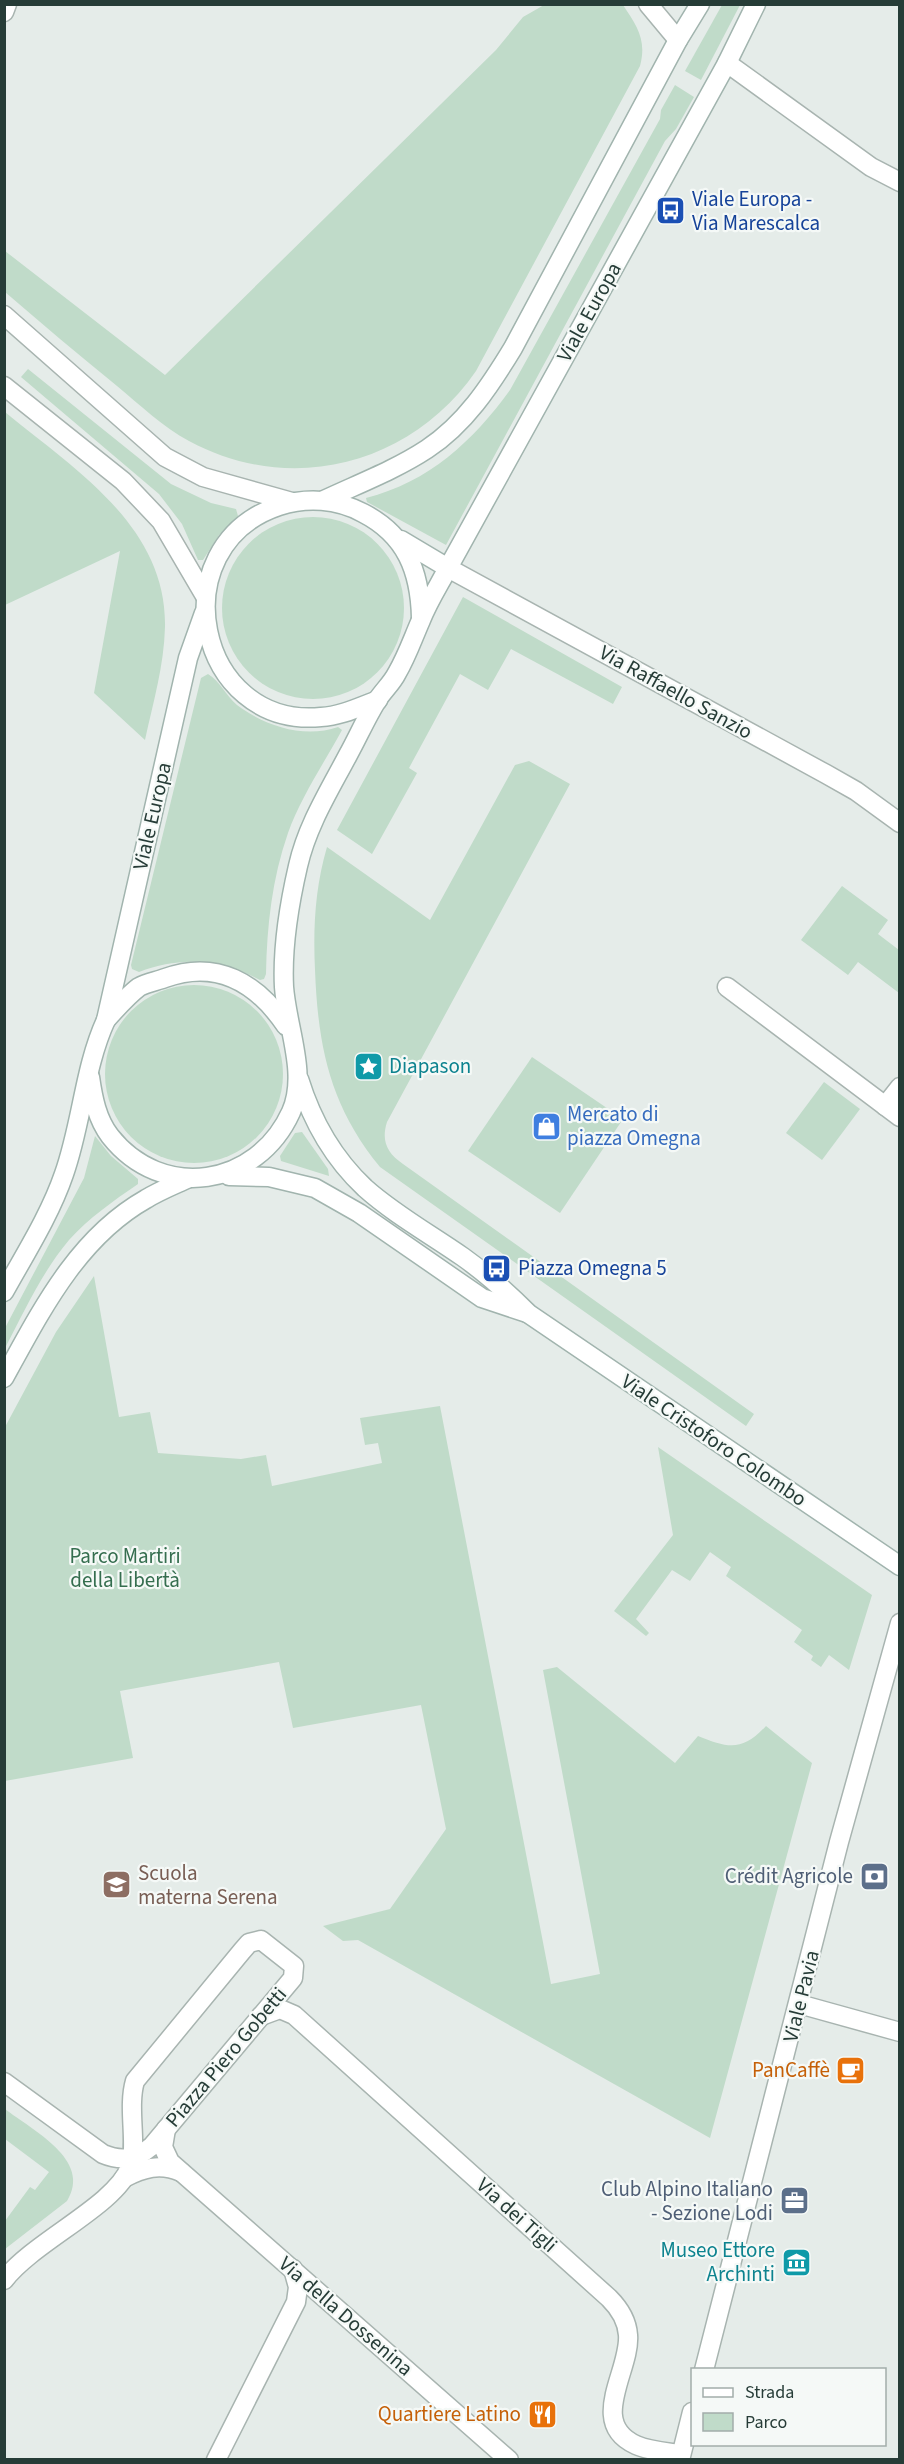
<svg xmlns="http://www.w3.org/2000/svg" width="904" height="2464" font-family="'Source Sans 3',sans-serif">
<style>
.green{fill:#c0dbc9}
.lines{fill:none;stroke-linecap:round;stroke-linejoin:round}
.street-casing{stroke:#a8b4b0;stroke-width:21}
.secondary-casing{stroke:#a1b4ae;stroke-width:21}
.street{stroke:#fff;stroke-width:18}
.secondary{stroke:#fff;stroke-width:18}
.labels{text-anchor:middle;stroke-width:4.5;stroke-linejoin:round;paint-order:stroke}
.transit-label{font-size:21px;fill:#164399;stroke:#f5f9f7;text-anchor:start}
.street-label{font-size:21px;fill:#263c37;stroke:#f5f9f7}
.culture-label{font-size:21px;fill:#0d838f;stroke:#f5f9f7;text-anchor:start}
.shop-label{font-size:21px;fill:#366cbe;stroke:#f5f9f7;text-anchor:start}
.park-label{font-size:21px;fill:#356e4f;stroke:#f5f9f7}
.education-label{font-size:21px;fill:#785e54;stroke:#f5f9f7;text-anchor:start}
.service-label{font-size:21px;fill:#4e5e75;stroke:#f5f9f7;text-anchor:end}
.food-label{font-size:21px;fill:#c56008;stroke:#f5f9f7;text-anchor:end}
</style>
<rect width="100%" height="100%" fill="#e5ece9"/>
<g class="green">
<path d="M 544,5 L 623,5 C 637,26 647,40 640,66 L 476,371 C 411,465 291,496 189,441 C 163,427 140,405 117,386 C 79,355 42,324 5,292 L 5,251 L 165,375 L 496,50 L 523,17 Z"/>
<polygon points="722,5 740,5 701,80 685,71"/>
<path d="M 675,85 L 694,97 L 676,129 L 665,141 L 446,545 L 367,502 L 366,498 C 429,482 473,441 510,390 L 660,119 L 661,110 Z"/>
<polygon points="28,369 171,484 211,503 236,509 238,516 219,535 203,560 198,560 182,524 159,494 21,377"/>
<path d="M 5,412 C 74,469 167,526 165,627 C 164,666 153,703 145,740 L 94,693 L 120,551 L 5,605 Z"/>
<circle cx="313" cy="608" r="91"/>
<polygon points="463,597 622,687 613,704 511,649 488,690 460,674 409,768 417,773 372,854 337,830"/>
<path d="M 208,674 C 220,681 226,696 237,705 C 265,726 304,739 338,727 L 342,730 C 324,763 301,797 288,833 C 272,879 267,925 266,974 L 264,979 L 260,980 C 220,959 181,956 139,972 L 132,969 L 131,965 L 201,678 Z"/>
<path d="M 529,761 L 570,784 L 387,1122 C 381,1141 387,1153 403,1164 L 754,1414 L 746,1426 L 380,1167 C 330,1106 318,1047 315,970 C 313,928 315,888 327,847 L 430,920 L 515,765 Z"/>
<polygon points="842,886 888,920 878,934 899,950 899,993 858,962 848,975 801,940"/>
<circle cx="194" cy="1074" r="89"/>
<polygon points="532,1057 623,1119 560,1213 468,1151"/>
<polygon points="824,1082 860,1109 822,1160 786,1133"/>
<polygon points="302,1132 328,1169 329,1176 281,1161 280,1156 295,1133"/>
<path d="M 95,1136 L 111,1156 L 138,1179 L 138,1184 C 113,1201 89,1218 69,1240 C 42,1272 24,1312 5,1348 L 5,1328 L 84,1178 Z"/>
<path d="M 94,1276 L 119,1417 L 150,1412 L 158,1453 L 241,1459 L 266,1455 L 272,1486 L 382,1463 L 378,1443 L 365,1445 L 360,1418 L 440,1406 L 551,1984 L 600,1974 L 543,1670 L 557,1667 L 675,1763 L 698,1736 C 728,1748 742,1752 766,1726 L 812,1763 L 710,2138 L 358,1940 L 343,1941 L 323,1926 L 390,1909 L 446,1829 L 421,1705 L 293,1728 L 279,1662 L 120,1691 L 133,1758 L 5,1781 L 5,1427 L 56,1332 Z"/>
<polygon points="658,1447 872,1595 849,1670 829,1655 821,1667 811,1660 813,1656 794,1642 802,1630 726,1576 731,1567 710,1552 690,1581 672,1570 636,1619 649,1633 646,1636 614,1611 673,1535"/>
<path d="M 5,2109 C 32,2130 93,2160 67,2201 L 5,2249 L 5,2221 L 30,2187 L 35,2190 L 49,2172 L 5,2139 Z"/>
</g>
<g class="lines">
<defs>
<g id="street">
<polyline points="648,4 678,40"/>
<polyline points="4,12 7,4"/>
<polyline points="727,63 871,167 900,182"/>
<polyline points="4,315 165,457 203,477 292,502"/>
<polyline points="4,386 123,481 161,521 205,596"/>
<polyline points="448,568 826,774 856,791 900,823"/>
<polyline points="727,987 900,1117"/>
<polyline points="885,1106 900,1087"/>
<polyline points="799,2004 900,2032"/>
<path d="M 261,2016 L 280,2009 L 294,2015 L 609,2298 C 619,2308 627,2320 628,2335 C 631,2370 587,2423 636,2445 C 649,2451 667,2452 681,2454"/>
<path d="M 4,2082 L 103,2154 C 122,2162 137,2159 152,2146 L 293,1978 L 294,1966 L 261,1940 L 249,1943 L 242,1951 L 135,2081 C 127,2108 138,2144 130,2167 C 115,2206 34,2241 4,2280"/>
<polyline points="166,2129 163,2147 170,2162 509,2460"/>
<path d="M 124,2178 C 143,2168 160,2163 181,2172"/>
<polyline points="704,2370 839,1842 900,1623"/>
<polyline points="216,2460 296,2302 298,2287 293,2269"/>
<polyline points="680,2460 692,2412"/>
</g>
<g id="secondary">
<path d="M 324,500 C 358,484 395,470 427,449 C 465,424 490,386 513,348 L 678,40 L 700,4"/>
<polyline points="401,540 448,568"/>
<path d="M 378,700 C 359,707 341,716 321,717 C 196,729 159,546 279,506 C 307,497 337,499 363,513 C 406,535 420,571 421,618"/>
<path d="M 106,1020 C 116,1009 127,996 139,987 C 146,983 157,981 165,978 C 217,959 257,983 286,1026"/>
<path d="M 90,1077 C 93,1098 97,1119 110,1136 C 162,1202 257,1187 291,1112 C 308,1074 287,1028 284,987 C 282,948 289,905 298,866 C 307,826 329,791 348,755 C 358,737 367,716 378,699 C 384,690 392,683 397,673 C 407,656 413,638 421,620 C 428,602 439,585 448,568 L 727,63 L 756,4"/>
<path d="M 299,1079 C 312,1121 333,1158 365,1188 C 394,1214 430,1234 463,1257 C 487,1274 508,1293 529,1314 L 900,1566"/>
<polyline points="229,1176 269,1177 315,1188 359,1213 482,1298 527,1313"/>
<path d="M 4,1292 C 25,1254 50,1215 64,1174 C 82,1123 84,1068 106,1020 L 188,658 L 204,613"/>
<path d="M 4,1378 C 41,1311 77,1238 146,1199 C 159,1191 174,1185 187,1179"/>
</g>
</defs>
<use href="#street" class="street-casing"/>
<use href="#secondary" class="secondary-casing"/>
<use href="#street" class="street"/>
<use href="#secondary" class="secondary"/>
</g>
<defs>
<symbol id="bus-square" viewBox="-11 -11 22 22"><rect x="-9" y="-9" width="18" height="18" rx="4" fill="#1a4fb4" stroke="#f5f9f7"/><path d="M-5-6H5V4H4V6H2V4H-2V6H-4V4H-5ZM-3.5-4V0h7V-4ZM-3.5 1.2v1.5H-2V1.2ZM2 1.2v1.5H3.5V1.2Z" fill="#fff"/></symbol>
<symbol id="sight-square" viewBox="-11 -11 22 22"><rect x="-9" y="-9" width="18" height="18" rx="4" fill="#0f9aa8" stroke="#f5f9f7"/><path d="M0-6L1.8-2.2L6-1.7L2.9 1.2L3.7 5.4L0 3.3L-3.7 5.4L-2.9 1.2L-6-1.7L-1.8-2.2Z" fill="#fff"/></symbol>
<symbol id="shop-square" viewBox="-11 -11 22 22"><rect x="-9" y="-9" width="18" height="18" rx="4" fill="#3f7fe0" stroke="#f5f9f7"/><path d="M-5-2.5h2.3a2.7 3.5 0 0 1 5.4 0H5L5.5 6h-11ZM-1.5-2.5h3a1.5 2.3 0 0 0-3 0Z" fill="#fff"/></symbol>
<symbol id="bank-square" viewBox="-11 -11 22 22"><rect x="-9" y="-9" width="18" height="18" rx="4" fill="#5c6f8a" stroke="#f5f9f7"/><path d="M-6-4H6V4H-6ZM0-2.3a2.3 2.3 0 1 0 0 4.6a2.3 2.3 0 1 0 0-4.6Z" fill="#fff"/></symbol>
<symbol id="school-square" viewBox="-11 -11 22 22"><rect x="-9" y="-9" width="18" height="18" rx="4" fill="#8d6e63" stroke="#f5f9f7"/><path d="M0-5L7-2L0 1L-7-2ZM-4 1L0 2.5L4 1V4Q0 6-4 4Z" fill="#fff"/></symbol>
<symbol id="cafe-square" viewBox="-11 -11 22 22"><rect x="-9" y="-9" width="18" height="18" rx="4" fill="#e8710a" stroke="#f5f9f7"/><path d="M-5.5-4.5H6V0H3Q3 3.5 0 3.5H-2.5Q-5.5 3.5-5.5 0ZM3-3.2v2h1.7v-2ZM-6 4.5H4V6H-6Z" fill="#fff"/></symbol>
<symbol id="office-square" viewBox="-11 -11 22 22"><rect x="-9" y="-9" width="18" height="18" rx="4" fill="#5c6f8a" stroke="#f5f9f7"/><path d="M-6-3h4V-5.5h4V-3h4V5H-6ZM-1-4.5V-3h2v-1.5ZM-6 0V1H6V0Z" fill="#fff"/></symbol>
<symbol id="museum-square" viewBox="-11 -11 22 22"><rect x="-9" y="-9" width="18" height="18" rx="4" fill="#0f9aa8" stroke="#f5f9f7"/><path d="M0-6L6-3V-2H-6V-3ZM-5-1h2V3h-2ZM-1-1h2V3h-2ZM3-1h2V3H3ZM-6 4H6V6H-6Z" fill="#fff"/></symbol>
<symbol id="restaurant-square" viewBox="-11 -11 22 22"><rect x="-9" y="-9" width="18" height="18" rx="4" fill="#e8710a" stroke="#f5f9f7"/><path d="M-5-6h1v4h1v-4h1v4h1v-4h1v5L-1.5 .5V6h-2V.5L-5-1ZM5-6V6H3V1.5H1.5Q1.5-4 5-6Z" fill="#fff"/></symbol>
</defs>
<g fill-rule="evenodd">
<use href="#bus-square" x="654" y="194" width="33" height="33"/>
<use href="#sight-square" x="352" y="1050" width="33" height="33"/>
<use href="#shop-square" x="530" y="1110" width="33" height="33"/>
<use href="#bus-square" x="480" y="1252" width="33" height="33"/>
<use href="#bank-square" x="858" y="1860" width="33" height="33"/>
<use href="#school-square" x="100" y="1868" width="33" height="33"/>
<use href="#cafe-square" x="834" y="2054" width="33" height="33"/>
<use href="#office-square" x="778" y="2184" width="33" height="33"/>
<use href="#museum-square" x="780" y="2246" width="33" height="33"/>
<use href="#restaurant-square" x="526" y="2398" width="33" height="33"/>
</g>
<g class="labels">
<g class="transit-label">
<text x="692" y="206">Viale Europa -<tspan x="692" dy="24">Via Marescalca</tspan></text>
<text x="518" y="1275">Piazza Omegna 5</text>
</g>
<g class="street-label">
<text transform="translate(589 312) rotate(-61)" y="7">Viale Europa</text>
<text transform="translate(676 692) rotate(29)" y="7">Via Raffaello Sanzio</text>
<text transform="translate(152 816) rotate(-77)" y="7">Viale Europa</text>
<text transform="translate(714 1440) rotate(34)" y="7">Viale Cristoforo Colombo</text>
<text transform="translate(801 1996) rotate(-76)" y="7">Viale Pavia</text>
<text transform="translate(226 2057) rotate(-50)" y="7">Piazza Piero Gobetti</text>
<text transform="translate(517 2215) rotate(42)" y="7">Via dei Tigli</text>
<text transform="translate(346 2316) rotate(41)" y="7">Via della Dossenina</text>
</g>
<g class="culture-label">
<text x="389" y="1073">Diapason</text>
<text x="775" y="2257" text-anchor="end">Museo Ettore<tspan x="775" dy="24">Archinti</tspan></text>
</g>
<g class="shop-label">
<text x="567" y="1121">Mercato di<tspan x="567" dy="24">piazza Omegna</tspan></text>
</g>
<g class="park-label">
<text x="125" y="1563">Parco Martiri<tspan x="125" dy="24">della Libertà</tspan></text>
</g>
<g class="education-label">
<text x="138" y="1880">Scuola<tspan x="138" dy="24">materna Serena</tspan></text>
</g>
<g class="service-label">
<text x="853" y="1883">Crédit Agricole</text>
<text x="773" y="2196">Club Alpino Italiano<tspan x="773" dy="24">- Sezione Lodi</tspan></text>
</g>
<g class="food-label">
<text x="830" y="2077">PanCaffè</text>
<text x="521" y="2421">Quartiere Latino</text>
</g>
</g>
<rect width="904" height="2464" fill="none" stroke="#263c37" stroke-width="12"/>
<rect x="691" y="2368" width="195" height="78" fill="#f5f9f7" stroke="#a2adaa" stroke-width="1.5"/>
<rect x="703" y="2388" width="30" height="9" fill="#ffffff" stroke="#a2adaa" stroke-width="1.5"/>
<text x="745" y="2398" font-size="18" fill="#263c37">Strada</text>
<rect x="703" y="2413" width="30" height="18" fill="#c0dbc9" stroke="#a2adaa" stroke-width="1.5"/>
<text x="745" y="2428" font-size="18" fill="#263c37">Parco</text>
</svg>
